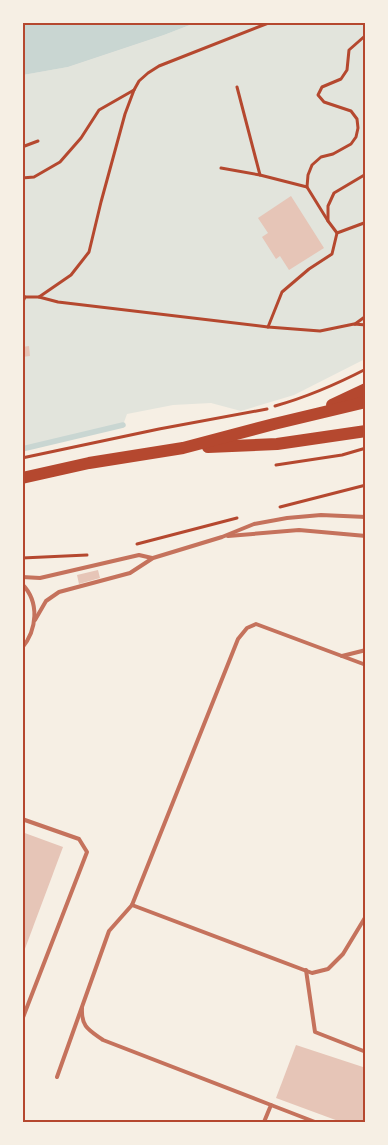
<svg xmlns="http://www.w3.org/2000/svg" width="388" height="1145" font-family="'Public Sans',sans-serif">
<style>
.green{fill:#e2e4dc}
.water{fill:#c9d6d2}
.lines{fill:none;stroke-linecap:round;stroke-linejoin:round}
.stream{stroke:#c9d6d2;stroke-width:5.5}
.building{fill:#e6c5b7}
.path{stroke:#b5482f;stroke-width:3}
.service{stroke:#c5725c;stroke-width:4}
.primary{stroke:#b5482f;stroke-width:12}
.neatline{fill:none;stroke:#b5482f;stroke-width:2}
</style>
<rect width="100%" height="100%" fill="#f6efe4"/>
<polygon class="green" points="195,23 365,23 365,359 294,395 241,411 211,403 173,405 127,414 123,425 23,449 23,75 68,67 164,35"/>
<polygon class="water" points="23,22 195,22 195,23 164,35 68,67 23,75"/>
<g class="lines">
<polyline class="stream" points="22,449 123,425"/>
</g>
<g class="building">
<polygon points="291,196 324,248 289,270 280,256 276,259 262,237 268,233 258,218"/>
<polygon points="29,346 30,356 22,357 22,347"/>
<polygon points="98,570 100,578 79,584 77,575"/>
<polygon points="22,832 63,847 23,954 22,954"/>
<polygon points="296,1045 366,1068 366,1117 363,1122 341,1122 276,1098"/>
</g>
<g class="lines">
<g class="path">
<polyline points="237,87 260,175"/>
<polyline points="22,147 38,141"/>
<polyline points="221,168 260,175 307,187"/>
<polyline points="22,178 34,177 60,162 81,138 99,110 134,90"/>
<polyline points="328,221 307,187 308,175 312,165 321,157 333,154 351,144 356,137 358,128 357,119 351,111 324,102 318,95 322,87 341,79 347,70 349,50 366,35"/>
<polyline points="337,233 328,221 328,206 334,193 366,174"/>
<polyline points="22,297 39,297 71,275 89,252 101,202 125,114 134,90 139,81 148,73 159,66 271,22"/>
<polyline points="39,297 58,302 268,327 320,331 354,324 366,325"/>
<polyline points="22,304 25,297"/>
<polyline points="355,324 366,316"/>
<polyline points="268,327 282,292 309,269 332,254 337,233 364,223 366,224"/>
<path d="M 275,406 C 307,397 337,384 366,369"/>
<polyline points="22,458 159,429 267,409"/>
<polyline points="276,465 342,455 366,448"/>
<polyline points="280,507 366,485"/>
<polyline points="137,544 237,518"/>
<polyline points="22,558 87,555"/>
</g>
<g class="service">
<polyline points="228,536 299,530 366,536"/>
<polyline points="22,577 40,578 139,555 152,558"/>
<path d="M 22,584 C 40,602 37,630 22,648"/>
<polyline points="35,620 46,601 59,592 130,573 153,558 222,537 254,524 287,518 321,515 366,517"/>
<polyline points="342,656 366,650"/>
<polyline points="22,819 79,839 87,852 22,1020"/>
<polyline points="132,905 312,973 328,969 343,954 366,916"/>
<polyline points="306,970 315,1032 366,1052"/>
<path d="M 82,1008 C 81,1027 89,1030 103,1040 L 271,1105 L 264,1122"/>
<polyline points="57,1077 109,931 132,905 238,639 247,628 256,624 366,665"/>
<polyline points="271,1105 315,1122"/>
</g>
<g class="primary">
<polyline points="332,405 366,389"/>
<polyline points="208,447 277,444 366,431"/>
<polyline points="22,478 89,463 183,448 274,424 366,402"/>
</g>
</g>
<rect width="388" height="1145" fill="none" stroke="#f6efe4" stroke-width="48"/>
<rect x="24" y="24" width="340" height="1097" class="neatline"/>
</svg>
